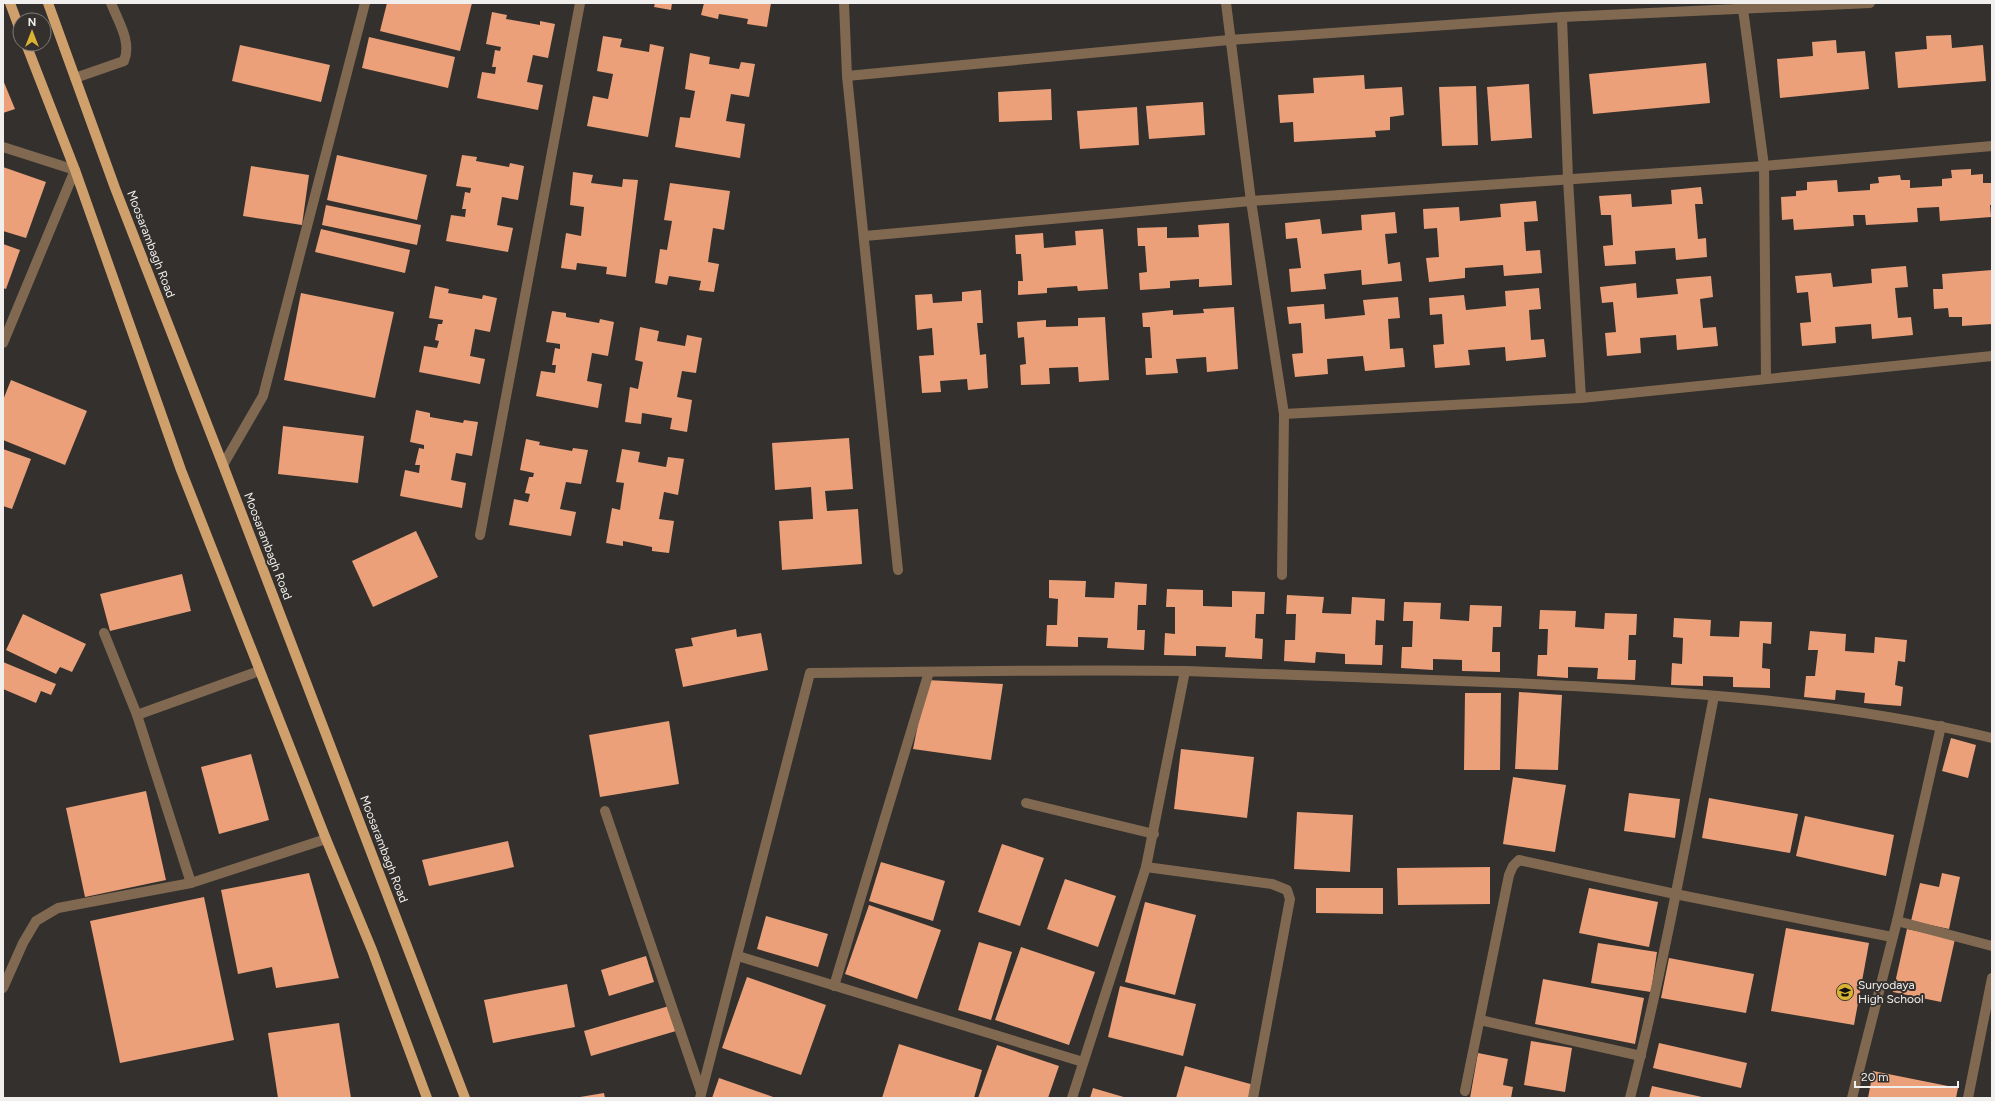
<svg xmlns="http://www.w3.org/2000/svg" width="1995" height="1101" font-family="Figtree,sans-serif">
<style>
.building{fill:#eca079}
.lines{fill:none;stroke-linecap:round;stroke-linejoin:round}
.lane{stroke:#816951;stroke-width:10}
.street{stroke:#816951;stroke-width:10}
.primary{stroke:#d0a06c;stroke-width:10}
.labels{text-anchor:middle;stroke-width:4;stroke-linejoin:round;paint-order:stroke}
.street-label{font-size:12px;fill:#f1efed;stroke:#33302d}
.poi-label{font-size:12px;fill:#f1efed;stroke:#33302d;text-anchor:start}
</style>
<rect width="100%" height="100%" fill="#33302d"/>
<g class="building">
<polygon points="387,3 472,3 460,51 380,31"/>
<polygon points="655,3 672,3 671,10 654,7"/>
<polygon points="704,3 771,3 767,27 747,24 748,19 719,14 718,19 701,15"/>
<polygon points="492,12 507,15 506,19 540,25 540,21 555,24 548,58 533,55 527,82 543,85 538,110 477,98 482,72 495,74 496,67 492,67 495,50 500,51 501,47 486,44"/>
<polygon points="1951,35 1952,48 1983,45 1986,81 1898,88 1895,52 1927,49 1926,36"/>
<polygon points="603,36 622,39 620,47 649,52 650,44 664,47 648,137 587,126 593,96 608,99 613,74 597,71"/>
<polygon points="369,37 455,57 448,88 362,68"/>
<polygon points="1836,40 1837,53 1865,51 1869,89 1780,98 1777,59 1813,56 1812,42"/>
<polygon points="240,45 330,65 321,102 232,81"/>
<polygon points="690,53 710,57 709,64 739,69 741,62 755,64 749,97 731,94 726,121 745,124 740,158 675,147 680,117 690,118 695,91 685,89"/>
<polygon points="1706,63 1710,103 1593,114 1589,74"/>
<polygon points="1364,75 1365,89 1402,87 1404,115 1390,117 1390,130 1375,131 1376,137 1294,142 1293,122 1280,123 1278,95 1314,93 1313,78"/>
<polygon points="3,80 15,109 3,113"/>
<polygon points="1529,84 1532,138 1491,141 1487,87"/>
<polygon points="1476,86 1478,145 1442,146 1439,87"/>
<polygon points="1051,89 1052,120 999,122 998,92"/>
<polygon points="1203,102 1205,135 1149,139 1146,106"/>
<polygon points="1137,107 1139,145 1080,149 1077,111"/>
<polygon points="337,155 427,175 417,220 327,200"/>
<polygon points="462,155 477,157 476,161 509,167 510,163 524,166 518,200 502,197 497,225 513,228 508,252 446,241 451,215 465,217 466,209 462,209 465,192 470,193 471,188 456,186"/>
<polygon points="251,166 309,175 302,225 243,216"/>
<polygon points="3,167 46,182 26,238 3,231"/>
<polygon points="1971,169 1971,175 1983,174 1983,183 1992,183 1992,205 1990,205 1991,217 1940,221 1939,207 1917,208 1918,222 1866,225 1865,215 1853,215 1854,226 1794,230 1793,219 1782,220 1781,197 1796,196 1796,191 1807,190 1807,182 1837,180 1838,192 1870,190 1870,184 1879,183 1878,177 1900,175 1901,180 1910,180 1910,188 1942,186 1942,179 1952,178 1951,170"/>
<polygon points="573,172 593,175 591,183 622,187 623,179 638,180 626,277 606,274 607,267 577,263 576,270 561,268 566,233 581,236 584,207 570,205"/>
<polygon points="670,183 730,191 724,230 713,228 708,262 719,264 714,292 699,290 701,281 669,276 667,285 655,283 660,249 667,250 672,221 664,220"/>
<polygon points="1701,187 1703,204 1695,204 1698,239 1706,238 1707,257 1676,260 1675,248 1635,251 1636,264 1605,266 1603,246 1613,245 1611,215 1601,215 1599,196 1631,194 1632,207 1672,204 1671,190"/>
<polygon points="1536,201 1538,221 1524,222 1526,251 1540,250 1542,273 1504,276 1503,265 1465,268 1465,278 1429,282 1426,258 1439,257 1437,228 1424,229 1423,209 1459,207 1460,221 1501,217 1500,204"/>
<polygon points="326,205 421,225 417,245 322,225"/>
<polygon points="1395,212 1397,233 1385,234 1388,264 1400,262 1402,281 1362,285 1361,270 1324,274 1326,289 1291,292 1289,269 1301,268 1297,238 1286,239 1285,223 1320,219 1322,234 1362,230 1361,215"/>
<polygon points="1229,223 1232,285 1199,287 1199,279 1170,281 1170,288 1140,290 1139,273 1147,272 1145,246 1138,246 1137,228 1167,227 1167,238 1199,237 1198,225"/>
<polygon points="321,229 410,250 405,273 315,252"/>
<polygon points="1103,229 1108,289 1078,291 1077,286 1047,288 1047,293 1018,295 1018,281 1023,281 1021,254 1016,254 1015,235 1043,233 1044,248 1076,245 1075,231"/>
<polygon points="3,244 20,250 6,289 3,288"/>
<polygon points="1906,266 1908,287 1895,288 1898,318 1911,317 1913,335 1872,339 1871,324 1835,327 1836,343 1802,346 1800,323 1811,322 1808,292 1797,293 1795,276 1831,273 1833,287 1872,283 1871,269"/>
<polygon points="1992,270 1992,324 1962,326 1962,317 1949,317 1948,308 1934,309 1933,289 1943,289 1942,274"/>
<polygon points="1711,276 1713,297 1700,299 1703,328 1716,327 1718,346 1677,350 1676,335 1640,338 1641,353 1607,356 1605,333 1616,332 1613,302 1602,303 1600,287 1636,283 1637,298 1678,294 1676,279"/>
<polygon points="435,286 449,289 448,293 482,299 483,295 497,298 490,332 475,329 470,356 485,359 480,384 419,372 424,346 437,348 439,341 435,340 438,324 442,324 443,320 429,318"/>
<polygon points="1539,288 1541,309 1529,310 1531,340 1544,339 1546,357 1506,361 1505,347 1468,350 1470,365 1435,368 1433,345 1444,344 1442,314 1430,315 1429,298 1464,295 1466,310 1506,306 1505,291"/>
<polygon points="981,290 983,323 977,323 980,355 986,354 988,388 968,390 967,379 940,381 941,392 922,393 919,356 934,355 932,328 917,330 915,295 932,294 933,303 962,301 962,292"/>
<polygon points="301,293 394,312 375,398 284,380"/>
<polygon points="1398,297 1400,318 1388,319 1390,349 1403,348 1405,367 1365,371 1363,356 1327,359 1328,374 1295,377 1292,354 1303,353 1301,323 1289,324 1287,307 1324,304 1325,319 1365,315 1363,300"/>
<polygon points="1234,307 1238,369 1207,372 1206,357 1176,359 1178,373 1146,375 1145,358 1152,358 1150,327 1143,327 1142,313 1173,310 1173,315 1204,313 1203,309"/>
<polygon points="552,311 566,313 566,317 599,323 600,319 614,322 608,356 592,353 587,381 602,384 598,408 536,396 541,371 555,373 556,365 552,365 555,348 560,349 560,344 546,342"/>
<polygon points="1105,317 1109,380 1079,382 1078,367 1049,368 1050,384 1021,385 1020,365 1026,364 1024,337 1018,338 1017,322 1046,320 1046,327 1078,326 1078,318"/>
<polygon points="640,327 659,331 657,341 685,346 687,335 702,338 696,373 682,371 677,397 692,400 687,432 670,429 672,418 642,413 641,424 625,422 630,387 638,389 643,362 635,360"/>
<polygon points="11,380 87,411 65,465 3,440 3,400"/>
<polygon points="416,410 430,413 430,417 463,423 464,420 478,422 472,456 456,453 451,480 466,483 462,508 400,496 405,470 419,473 420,465 415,465 419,448 424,449 424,445 410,442"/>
<polygon points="283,426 364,436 358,483 278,474"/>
<polygon points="849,438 853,489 825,491 827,511 858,509 862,564 782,570 779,521 813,519 811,487 775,490 772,443"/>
<polygon points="526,439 540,442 539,445 572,451 573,448 588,450 581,484 566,482 560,509 576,512 571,536 509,525 514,499 528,502 530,494 525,493 529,477 533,477 534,473 520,470"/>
<polygon points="3,449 31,459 12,509 3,506"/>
<polygon points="622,449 640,452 638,462 666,467 668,457 684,459 678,495 664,492 659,519 674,521 669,553 652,551 652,547 623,541 623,546 606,543 612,508 620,510 624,483 616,482"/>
<polygon points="416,531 438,577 373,607 352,561"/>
<polygon points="182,574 191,611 110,631 100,594"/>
<polygon points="1049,580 1086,581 1085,597 1114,598 1115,582 1147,584 1146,605 1138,605 1137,630 1145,630 1144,650 1107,648 1108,638 1078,637 1078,647 1046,646 1047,625 1057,625 1058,599 1049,598"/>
<polygon points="1167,589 1203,590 1203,606 1232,607 1232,591 1265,592 1264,614 1256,614 1255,638 1263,639 1262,659 1225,657 1226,647 1196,646 1196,656 1164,655 1165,633 1175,634 1175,607 1166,607"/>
<polygon points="1287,595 1324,597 1322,613 1351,614 1352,597 1385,599 1384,621 1376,620 1375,645 1383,645 1382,665 1345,664 1345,654 1316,652 1315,663 1284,661 1285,640 1295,640 1296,614 1286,614"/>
<polygon points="1404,602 1441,603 1440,619 1469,621 1470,605 1502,606 1501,627 1493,627 1492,652 1500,652 1500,672 1462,671 1462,660 1433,659 1433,670 1401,668 1402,647 1412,647 1413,621 1403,621"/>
<polygon points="1540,610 1576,611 1575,627 1604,629 1605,613 1637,614 1636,635 1629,635 1628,660 1636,660 1635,680 1597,679 1598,668 1568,667 1568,678 1537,676 1538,655 1547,655 1548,629 1539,629"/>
<polygon points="23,614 86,644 72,672 60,667 56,674 6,650"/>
<polygon points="1674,618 1711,620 1710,636 1739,637 1740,621 1772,622 1771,644 1763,643 1762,668 1770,669 1770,688 1733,687 1733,677 1703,676 1703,686 1671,685 1672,663 1682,664 1683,638 1673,637"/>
<polygon points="736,629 737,637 761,633 768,670 683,687 675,649 693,646 691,638"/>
<polygon points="1810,631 1846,634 1845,651 1874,653 1875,637 1907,640 1905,662 1898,661 1895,685 1903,687 1901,706 1864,703 1865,693 1836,690 1835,700 1804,697 1806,676 1815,676 1818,650 1808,650"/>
<polygon points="3,662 56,684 51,695 41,691 36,703 3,689"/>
<polygon points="927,680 1003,684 991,760 913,749"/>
<polygon points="1519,692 1562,695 1558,770 1515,769"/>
<polygon points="1465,693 1501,693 1500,770 1464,770"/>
<polygon points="669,721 679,784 600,797 589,735"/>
<polygon points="1951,738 1976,745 1968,778 1942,771"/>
<polygon points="1181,749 1254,757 1247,818 1174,809"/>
<polygon points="251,754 269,820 219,834 201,767"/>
<polygon points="1513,777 1566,785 1555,852 1503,844"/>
<polygon points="146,791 166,880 85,897 66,808"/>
<polygon points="1629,793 1680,799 1675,838 1624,831"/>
<polygon points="1709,798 1798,814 1790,853 1702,838"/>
<polygon points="1297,812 1353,815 1350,872 1294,869"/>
<polygon points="1805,816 1894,835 1886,876 1796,856"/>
<polygon points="508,841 514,867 429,886 422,860"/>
<polygon points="1002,844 1044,858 1020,926 978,912"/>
<polygon points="881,862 945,881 933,921 869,901"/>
<polygon points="1490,867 1490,904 1398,905 1397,868"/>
<polygon points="309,873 339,978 276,988 272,967 238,974 221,890"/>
<polygon points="1942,873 1960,877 1949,929 1911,921 1920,883 1939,887"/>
<polygon points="1065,879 1116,896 1098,947 1047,929"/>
<polygon points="1316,888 1383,888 1383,914 1316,913"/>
<polygon points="1589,888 1658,902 1649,947 1579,933"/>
<polygon points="204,897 234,1040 120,1063 90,921"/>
<polygon points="1145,902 1196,915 1175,995 1125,982"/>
<polygon points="869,905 941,930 917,999 845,974"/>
<polygon points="766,916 828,934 818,967 757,949"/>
<polygon points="1786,928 1869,943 1854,1025 1771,1011"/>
<polygon points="1907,929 1955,939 1941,1002 1893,992"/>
<polygon points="979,942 1012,952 991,1020 958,1010"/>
<polygon points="1598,943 1657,952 1651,992 1591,983"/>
<polygon points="1021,947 1095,972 1069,1045 995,1020"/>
<polygon points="646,956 654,982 609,996 601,970"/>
<polygon points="1669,958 1754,974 1746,1013 1661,998"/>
<polygon points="747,977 826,1005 801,1075 722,1048"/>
<polygon points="1543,979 1644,998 1635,1044 1535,1024"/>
<polygon points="567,984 575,1027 493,1043 484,1000"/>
<polygon points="1120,986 1196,1004 1183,1056 1108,1037"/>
<polygon points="669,1006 676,1031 591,1056 584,1031"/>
<polygon points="339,1023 351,1098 278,1098 268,1033"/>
<polygon points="1531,1041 1572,1048 1565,1092 1524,1085"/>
<polygon points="1659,1043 1747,1063 1741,1088 1653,1068"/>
<polygon points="899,1044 982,1070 974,1098 882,1098"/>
<polygon points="997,1045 1059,1066 1048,1098 978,1098"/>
<polygon points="1478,1053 1508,1059 1503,1085 1513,1087 1511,1098 1470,1098"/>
<polygon points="1185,1066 1254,1085 1250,1098 1176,1098"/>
<polygon points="1873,1071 1958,1088 1956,1098 1868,1098"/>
<polygon points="719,1078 776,1098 712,1098"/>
<polygon points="1652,1086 1702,1097 1702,1098 1649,1098"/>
<polygon points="1093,1088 1127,1098 1090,1098"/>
<polygon points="604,1093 605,1098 581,1098 580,1097"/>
</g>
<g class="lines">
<path class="lane" d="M 75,78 L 124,61 C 132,42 118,21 111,3"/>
<g class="street">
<polyline points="844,3 847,76 898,570"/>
<polyline points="1226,3 1251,201 1284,414 1282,575"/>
<polyline points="1743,9 1764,166 1766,379"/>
<polyline points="1562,17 1568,179 1581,398"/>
<polyline points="847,76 1229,40 1562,17 1870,3"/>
<polyline points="3,147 75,170 3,343"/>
<polyline points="865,236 1251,201 1764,166 1992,146"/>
<polyline points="1284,414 1581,398 1992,356"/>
<polyline points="223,465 263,396 365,3"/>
<polyline points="480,535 580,3"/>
<polyline points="104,633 137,715 191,883"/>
<polyline points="137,715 259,671"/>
<polyline points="1026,803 1154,834"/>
<polyline points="605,811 701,1092"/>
<polyline points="1146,867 1272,884 1287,890 1290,899 1253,1098"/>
<polyline points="1897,921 1992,946"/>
<polyline points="738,956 1083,1062"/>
<polyline points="834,986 929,672"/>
<polyline points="3,988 23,943 36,921 58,908 191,883 326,839"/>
<polyline points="1480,1020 1641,1056"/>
<polyline points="1465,1091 1509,875 1513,866 1519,860 1675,894 1892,937"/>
<path d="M 700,1098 L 810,673 C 935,672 1061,669 1186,671 C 1295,674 1404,678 1513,683 C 1674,691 1835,700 1992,738"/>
<polyline points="1072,1098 1146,867 1185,671"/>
<path d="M 1630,1098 C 1664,966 1688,830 1714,696"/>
<polyline points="1852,1098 1897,921 1941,726"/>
<polyline points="1968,1098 1992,978"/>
</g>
<g class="primary">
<polyline points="10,3 20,30"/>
<polyline points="48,3 115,188 223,465 465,1098"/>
<polyline points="26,44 75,170 181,470 326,839 372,950 427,1098"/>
</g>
</g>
<defs>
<symbol id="university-disc" viewBox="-11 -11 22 22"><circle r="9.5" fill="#d9b334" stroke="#33302d"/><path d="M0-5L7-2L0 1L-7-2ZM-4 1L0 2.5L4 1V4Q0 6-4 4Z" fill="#111"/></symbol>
</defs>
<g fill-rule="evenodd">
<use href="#university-disc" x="1835" y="982" width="20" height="20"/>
</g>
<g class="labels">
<g class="street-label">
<text transform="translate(151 244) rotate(69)" y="4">Moosarambagh Road</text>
<text transform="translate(268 546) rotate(69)" y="4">Moosarambagh Road</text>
<text transform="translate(384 849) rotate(69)" y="4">Moosarambagh Road</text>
</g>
<g class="poi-label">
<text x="1858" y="989">Suryodaya<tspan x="1858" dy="14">High School</tspan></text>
</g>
</g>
<rect width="1995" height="1101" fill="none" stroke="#f1efed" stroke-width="8"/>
<g transform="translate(32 32)"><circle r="19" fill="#33302d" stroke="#7f7c7a"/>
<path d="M0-3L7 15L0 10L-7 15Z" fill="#d9b334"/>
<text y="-6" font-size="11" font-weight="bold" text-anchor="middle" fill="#f1efed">N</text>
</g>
<path d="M1855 1081v6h103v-6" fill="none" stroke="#f1efed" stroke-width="2"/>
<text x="1861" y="1081" font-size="12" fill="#f1efed" stroke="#33302d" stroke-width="3" paint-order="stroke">20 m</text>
</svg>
